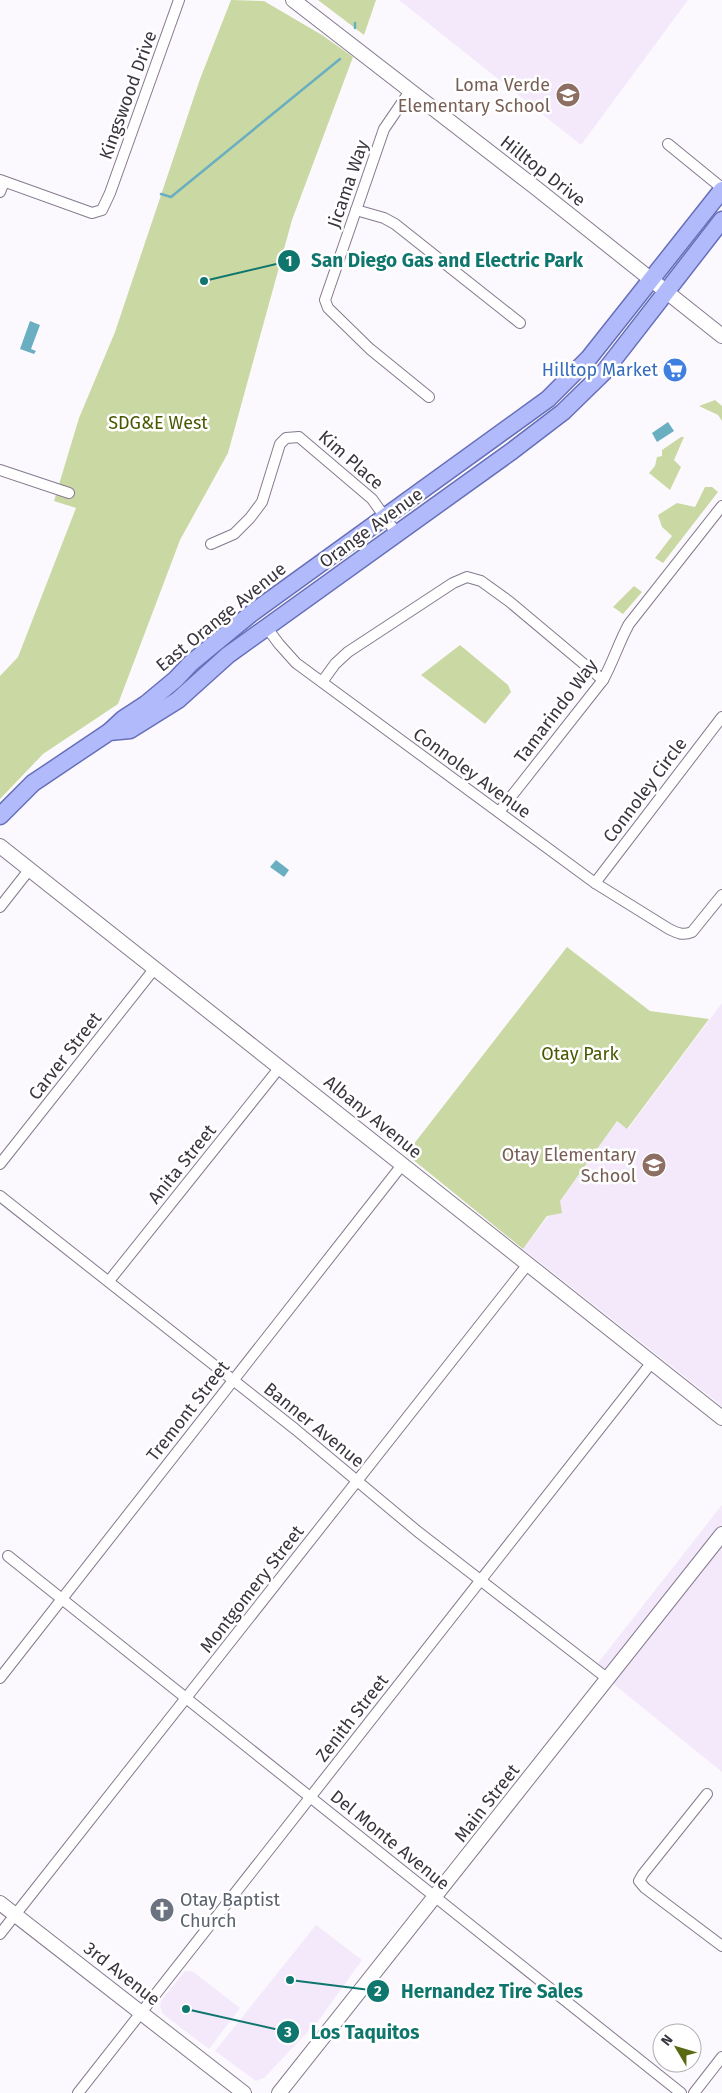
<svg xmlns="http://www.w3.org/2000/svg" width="722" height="2093" font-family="'Fira Sans',sans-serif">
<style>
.built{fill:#f3e9fb}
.green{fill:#cad9a3}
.water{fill:#69aec1}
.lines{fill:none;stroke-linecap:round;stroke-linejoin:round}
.stream{stroke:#69aec1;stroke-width:2.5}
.street-casing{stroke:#857a8e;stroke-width:12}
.secondary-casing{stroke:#857a8e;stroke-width:16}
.primary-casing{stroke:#666fb8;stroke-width:19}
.street{stroke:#fff;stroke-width:10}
.secondary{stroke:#fff;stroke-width:14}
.primary{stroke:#b1bbfc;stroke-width:16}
.labels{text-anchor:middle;stroke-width:5;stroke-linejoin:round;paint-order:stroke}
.education-label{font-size:18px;fill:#785e54;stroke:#fff;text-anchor:end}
.street-label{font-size:18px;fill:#3a353e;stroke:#fff}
.shop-label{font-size:18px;fill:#366cbe;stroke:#fff;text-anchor:end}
.park-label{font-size:18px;fill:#495800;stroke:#fff}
.worship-label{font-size:18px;fill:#5b616d;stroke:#fff;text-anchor:start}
.leader{fill:none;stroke:#0f766e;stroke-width:2}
.callout-dot{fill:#0f766e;stroke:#fff;stroke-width:2}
.mark-label{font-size:15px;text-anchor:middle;font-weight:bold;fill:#fff}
.callout-label{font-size:19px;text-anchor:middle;font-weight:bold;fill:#0f766e;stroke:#fff;stroke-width:5;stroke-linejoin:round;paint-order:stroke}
</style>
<rect width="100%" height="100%" fill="#fcf9fe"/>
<g class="built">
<polygon points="399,0 688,0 581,145"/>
<polygon points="722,1003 722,1406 523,1249 560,1201 617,1121 628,1129"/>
<polygon points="722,1505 722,1772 594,1668"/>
<polygon points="316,1925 362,1960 319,2020 264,2078 256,2081 215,2051"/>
<polygon points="185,1971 192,1971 240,2008 209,2049 163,2014 160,2007 161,2001"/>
</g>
<g class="green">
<polygon points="231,0 264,1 322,35 353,57 292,220 228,453 180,540 118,704 43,754 0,799 0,676 18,657 76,508 54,501 79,418 115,332 200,79"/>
<polygon points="318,0 376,0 364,35"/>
<polygon points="715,400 722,406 722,421 718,415 699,406"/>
<polygon points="681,437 684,437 674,460 681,467 670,490 649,473 655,466 657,457 662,456 662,450"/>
<polygon points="705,487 712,487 718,492 663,563 655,558 672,536 662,527 658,515 677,503 695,507"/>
<polygon points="634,586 642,592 623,614 613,607"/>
<polygon points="460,645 508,685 511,692 485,724 421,675"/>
<polygon points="567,947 650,1011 709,1019 627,1129 617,1121 560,1201 562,1213 547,1216 523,1249 406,1154"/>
</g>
<g class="water">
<polygon points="30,321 40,325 31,349 36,351 34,354 20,349"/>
<polygon points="668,422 674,431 657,442 652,433"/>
<polygon points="276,860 289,870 284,877 270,867"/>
</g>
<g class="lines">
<g class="stream">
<polyline points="355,23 355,28"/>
<polyline points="161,194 171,197 340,59"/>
</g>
<defs>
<g id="street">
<polyline points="410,91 384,129 325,300 328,308 370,349 429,397"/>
<polyline points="668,144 722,188"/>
<polyline points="0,180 92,213 102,210 110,193 179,0"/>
<polyline points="0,192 4,182"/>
<polyline points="356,210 384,218 395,224 520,323"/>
<polyline points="0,470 69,493"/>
<polyline points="211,544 234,534 250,518 262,502 280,444 286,438 299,437 372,499 397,534"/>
<path d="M 267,628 L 279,644 L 296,663 L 595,883 L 669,929 C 677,933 683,936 692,932 L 722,895"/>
<polyline points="322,682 335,664 348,652 453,583 467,577 481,581 510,602 603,680"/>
<path d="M 499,812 L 603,680 C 613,662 619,642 629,624 L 722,506"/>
<polyline points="595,883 722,717"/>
<polyline points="0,907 29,870"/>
<polyline points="0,1164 155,968"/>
<polyline points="0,1196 295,1429 417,1531 608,1679"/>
<polyline points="109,1281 280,1067"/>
<polyline points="8,1556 681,2093"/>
<polyline points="0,1678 402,1165"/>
<polyline points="707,1794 643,1874 639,1881 645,1888 722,1946"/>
<polyline points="0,1934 528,1264"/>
<polyline points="78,2093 652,1362"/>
<polyline points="694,2093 722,2057"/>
</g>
<g id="secondary">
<polyline points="293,0 536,188 722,336"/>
<polyline points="0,846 722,1418"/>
<polyline points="0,1903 244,2093"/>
<polyline points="279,2093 722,1534"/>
</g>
<g id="primary">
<polyline points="109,732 123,719 146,704 176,679 191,663 252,613 548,399 589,358 722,190"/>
<polyline points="0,816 33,783 109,732 130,730 178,700 228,655 512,451 563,412 604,372 722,220"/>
</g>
</defs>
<use href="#street" class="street-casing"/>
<use href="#secondary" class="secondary-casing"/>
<use href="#primary" class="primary-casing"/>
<use href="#street" class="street"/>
<use href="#secondary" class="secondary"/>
<use href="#primary" class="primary"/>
</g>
<defs>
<symbol id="school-disc" viewBox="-11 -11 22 22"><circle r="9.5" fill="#8d6e63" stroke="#fff"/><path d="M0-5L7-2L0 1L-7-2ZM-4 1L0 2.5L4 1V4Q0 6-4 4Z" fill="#fff"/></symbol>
<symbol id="supermarket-disc" viewBox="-11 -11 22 22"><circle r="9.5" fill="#3f7fe0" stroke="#fff"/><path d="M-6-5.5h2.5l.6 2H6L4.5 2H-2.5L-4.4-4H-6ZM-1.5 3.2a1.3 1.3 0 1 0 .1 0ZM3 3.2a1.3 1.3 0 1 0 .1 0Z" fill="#fff"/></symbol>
<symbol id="church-disc" viewBox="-11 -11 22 22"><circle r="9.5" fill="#6b7280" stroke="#fff"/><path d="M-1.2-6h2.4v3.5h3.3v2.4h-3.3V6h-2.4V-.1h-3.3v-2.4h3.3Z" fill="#fff"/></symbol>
</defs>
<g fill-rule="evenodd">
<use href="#school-disc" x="554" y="81" width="28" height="28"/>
<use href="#supermarket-disc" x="661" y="356" width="28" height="28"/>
<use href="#school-disc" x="640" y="1151" width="28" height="28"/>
<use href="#church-disc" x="148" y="1896" width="28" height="28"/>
</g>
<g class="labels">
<g class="education-label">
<text x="550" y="91">Loma Verde<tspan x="550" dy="21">Elementary School</tspan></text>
<text x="636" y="1161">Otay Elementary<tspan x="636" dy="21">School</tspan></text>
</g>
<g class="street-label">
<text transform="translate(128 95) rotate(-70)" y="6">Kingswood Drive</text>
<text transform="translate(543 171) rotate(38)" y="6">Hilltop Drive</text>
<text transform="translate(348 184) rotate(-71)" y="6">Jicama Way</text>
<text transform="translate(351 460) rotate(41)" y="6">Kim Place</text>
<text transform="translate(371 528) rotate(-36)" y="6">Orange Avenue</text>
<text transform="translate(221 617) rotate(-39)" y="6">East Orange Avenue</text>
<text transform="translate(556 711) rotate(-53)" y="6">Tamarindo Way</text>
<text transform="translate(472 773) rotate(36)" y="6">Connoley Avenue</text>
<text transform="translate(645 790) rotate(-53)" y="6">Connoley Circle</text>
<text transform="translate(65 1056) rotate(-52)" y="6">Carver Street</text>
<text transform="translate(373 1117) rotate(39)" y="6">Albany Avenue</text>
<text transform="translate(182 1164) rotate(-51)" y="6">Anita Street</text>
<text transform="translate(188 1411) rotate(-52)" y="6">Tremont Street</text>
<text transform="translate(314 1425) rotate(39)" y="6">Banner Avenue</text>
<text transform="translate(252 1589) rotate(-52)" y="6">Montgomery Street</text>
<text transform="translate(352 1718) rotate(-52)" y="6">Zenith Street</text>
<text transform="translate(487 1803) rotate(-52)" y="6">Main Street</text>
<text transform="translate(390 1840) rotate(39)" y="6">Del Monte Avenue</text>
<text transform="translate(122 1974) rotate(38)" y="6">3rd Avenue</text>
</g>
<g class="shop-label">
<text x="658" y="376">Hilltop Market</text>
</g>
<g class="park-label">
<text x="158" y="429">SDG&amp;E West</text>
<text x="580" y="1060">Otay Park</text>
</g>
<g class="worship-label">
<text x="180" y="1906">Otay Baptist<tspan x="180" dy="21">Church</tspan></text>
</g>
</g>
<path class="leader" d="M204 281L289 261M290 1980L378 1991M186 2009L288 2032"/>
<g class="callout-dot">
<circle cx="204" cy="281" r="5"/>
<circle cx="290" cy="1980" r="5"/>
<circle cx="186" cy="2009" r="5"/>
<circle cx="289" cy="261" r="12"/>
<circle cx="378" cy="1991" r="12"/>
<circle cx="288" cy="2032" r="12"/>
</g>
<g class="mark-label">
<text x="289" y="266">1</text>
<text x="378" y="1996">2</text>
<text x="288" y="2037">3</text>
</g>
<g class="callout-label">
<text x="447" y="267">San Diego Gas and Electric Park</text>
<text x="492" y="1998">Hernandez Tire Sales</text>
<text x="365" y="2039">Los Taquitos</text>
</g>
<g transform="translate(677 2048) rotate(308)"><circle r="24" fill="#ffffff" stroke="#b0aeb2"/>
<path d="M0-4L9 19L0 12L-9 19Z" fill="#596912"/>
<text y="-8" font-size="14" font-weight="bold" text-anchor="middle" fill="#3a353e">N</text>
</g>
</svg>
